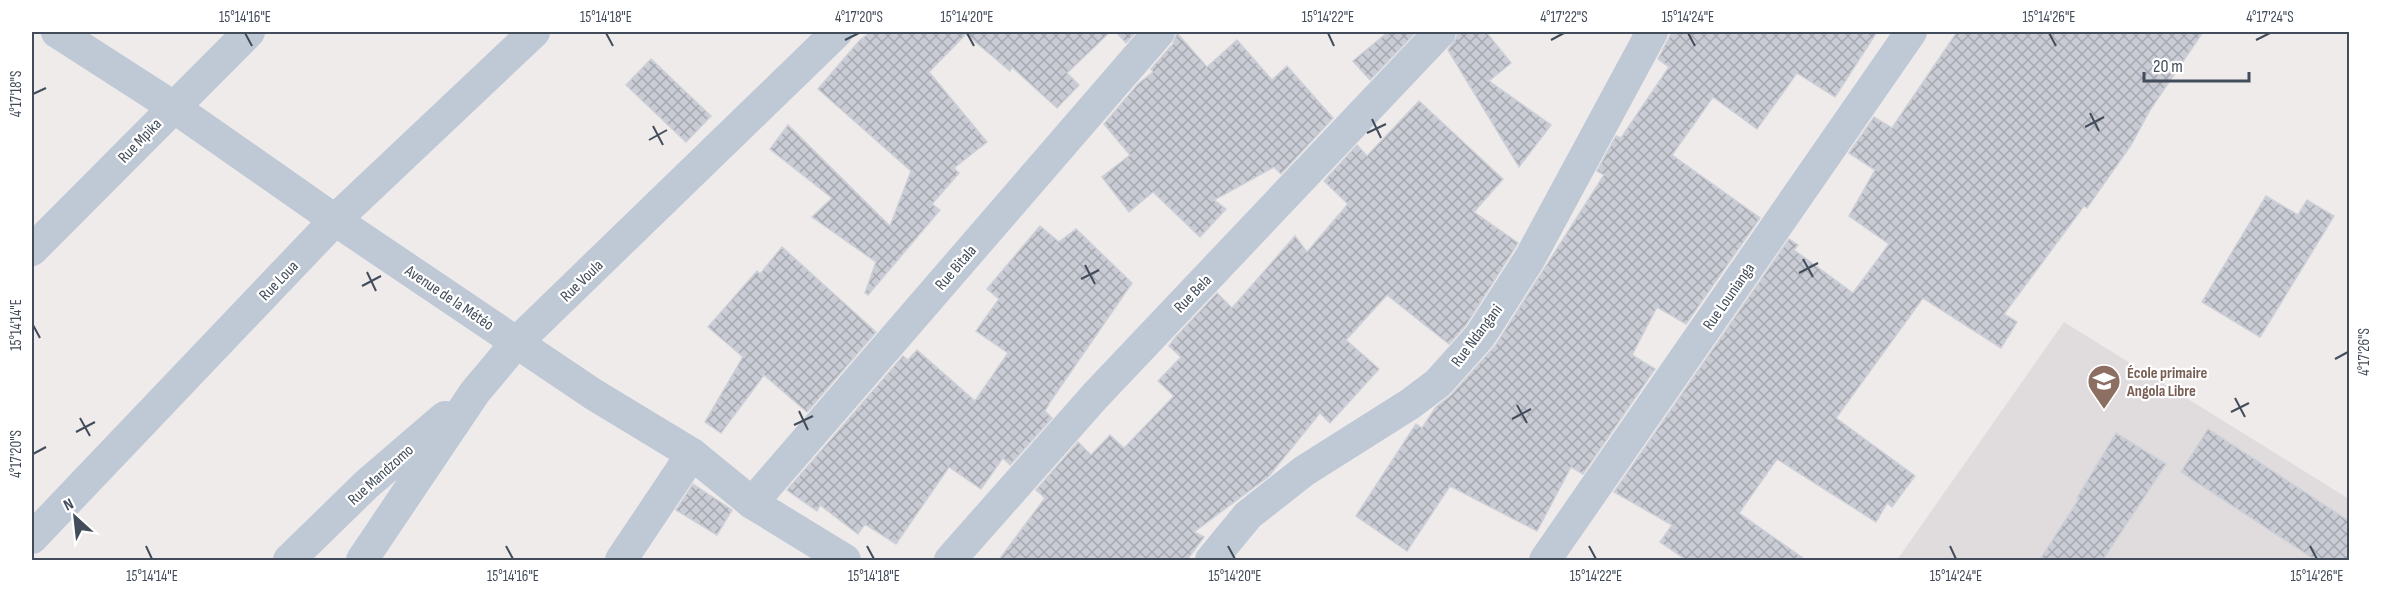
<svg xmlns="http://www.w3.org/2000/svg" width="2381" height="592" font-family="'Sofia Sans Condensed',sans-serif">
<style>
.education{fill:#e0dcdd}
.building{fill:url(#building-cross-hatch);stroke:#ced0d8;stroke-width:1.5}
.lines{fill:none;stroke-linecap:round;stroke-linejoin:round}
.minor{stroke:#bfc9d5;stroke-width:32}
.ticks{fill:none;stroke:#424c5a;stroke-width:2}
.labels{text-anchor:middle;stroke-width:4.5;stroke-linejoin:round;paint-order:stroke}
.street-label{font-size:16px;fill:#424c5a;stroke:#fff}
.education-label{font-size:16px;font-weight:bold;fill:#785e54;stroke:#fff;text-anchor:start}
.neatline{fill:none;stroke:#424c5a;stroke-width:2}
.ticks-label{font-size:15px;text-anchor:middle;fill:#424c5a}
</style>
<defs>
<pattern id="building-cross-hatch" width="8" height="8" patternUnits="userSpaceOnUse" patternTransform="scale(1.5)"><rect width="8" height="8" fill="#c9ccd4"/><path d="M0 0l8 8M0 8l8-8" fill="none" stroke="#a5a8af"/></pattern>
</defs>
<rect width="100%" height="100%" fill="#efebeb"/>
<polygon class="education" points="2064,322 2349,499 2349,560 1897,560"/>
<g class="building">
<polygon points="871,32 1110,32 1067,73 1079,85 1057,108 1012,67 1010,71 966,34 929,72 987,142 954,168 959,173 932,204 940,210 868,295 865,293 876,262 812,217 832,198 770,149 788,125 890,226 911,171 818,89 860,40"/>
<polygon points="1116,32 1136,32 1126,43"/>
<polygon points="1388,32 1416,32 1370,80 1353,61"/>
<polygon points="1457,32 1486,32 1511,63 1489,81 1551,125 1519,167 1448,50 1457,37"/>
<polygon points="1672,32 1877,32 1835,97 1797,73 1757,129 1713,97 1672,155 1760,218 1686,324 1657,307 1632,355 1655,369 1583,474 1571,467 1537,531 1450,486 1407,551 1356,516 1416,424 1422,428 1436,407 1451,395 1495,346 1604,175 1597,171 1616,136 1621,138 1669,67 1658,59"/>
<polygon points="1957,32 2203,32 2150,110 2131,145 2087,208 2084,206 2004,314 2017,322 2001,348 1923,298 1836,418 1915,476 1892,507 1887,503 1876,522 1777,459 1739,513 1807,561 1688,561 1660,542 1672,525 1614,492 1789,239 1798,245 1794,250 1853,293 1889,244 1849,216 1875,170 1849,153 1874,117 1892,128"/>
<polygon points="1177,33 1207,67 1237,40 1272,80 1287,66 1333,118 1281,174 1274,167 1214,200 1226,209 1200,237 1153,192 1129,212 1102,177 1130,155 1104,124 1138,84 1153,72 1151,69 1173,44"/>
<polygon points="651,59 711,116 686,142 626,85"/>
<polygon points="1419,101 1503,179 1474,212 1518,243 1466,325 1449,344 1387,295 1346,340 1379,369 1330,423 1320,413 1269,476 1194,532 1204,537 1186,561 998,561 1045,498 1036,490 1078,442 1091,455 1110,435 1124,448 1174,396 1158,381 1181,357 1169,346 1174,339 1217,293 1232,308 1295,236 1307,252 1348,204 1324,181 1357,145 1367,156"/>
<polygon points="2266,196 2298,215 2307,200 2334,216 2260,337 2202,302"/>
<polygon points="1040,226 1059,242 1076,229 1132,283 1050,402 1045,411 1052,418 1010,465 1003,458 981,489 949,467 896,544 865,524 858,534 820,505 817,511 787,490 903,356 908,360 917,350 975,401 1008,353 976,331 999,299 987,289"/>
<polygon points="782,247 876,332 807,412 764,375 721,433 705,422 743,357 708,327 757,271 760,274"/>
<polygon points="2208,429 2349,521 2349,561 2317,561 2181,472"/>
<polygon points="2116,433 2166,464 2102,561 2039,561 2079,499 2077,498"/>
<polygon points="693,484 732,510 717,535 676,510"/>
</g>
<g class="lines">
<g class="minor">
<polyline points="57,32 172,106 335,220 593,394 692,454 752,503 845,560"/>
<polyline points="32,250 249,32"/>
<polyline points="752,503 1159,32"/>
<polyline points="32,538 335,220 534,32"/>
<polyline points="289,560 367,484 445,417"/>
<polyline points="362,560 475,392 517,342 837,32"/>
<polyline points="621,560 692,454"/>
<polyline points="950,560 1095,396 1440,32"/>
<polyline points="1211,560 1248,515 1304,471 1410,404 1438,383 1480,336 1530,258 1652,32"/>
<polyline points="1545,560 1911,32"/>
</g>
</g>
<path class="ticks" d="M 245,33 L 252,46M 606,33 L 613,46M 967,33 L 974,46M 1328,33 L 1334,46M 1688,33 L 1695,46M 2049,33 L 2056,46M 845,40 L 859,33M 1551,40 L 1564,33M 2256,40 L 2270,33M 33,94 L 46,88M 2090,113 L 2099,131M 1372,119 L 1381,138M 653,126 L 663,145M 2085,127 L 2104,117M 1367,133 L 1386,124M 649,140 L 667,130M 1803,259 L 1813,277M 1085,265 L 1095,284M 367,272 L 376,291M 1799,273 L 1818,263M 1081,279 L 1099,270M 362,286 L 381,276M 33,325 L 40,338M 2335,359 L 2348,352M 2235,398 L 2245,417M 1517,405 L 1527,423M 799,411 L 808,430M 2231,412 L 2249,403M 80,418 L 90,436M 1512,419 L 1531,409M 794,425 L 813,416M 76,432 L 95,422M 33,454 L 46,447M 146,546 L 152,559M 506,546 L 513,559M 867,546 L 874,559M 1228,546 L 1235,559M 1589,546 L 1596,559M 1950,546 L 1956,559M 2310,546 L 2317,559"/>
<defs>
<symbol id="school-pin" viewBox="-11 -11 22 30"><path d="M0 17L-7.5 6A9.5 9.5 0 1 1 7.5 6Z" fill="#8d6e63" stroke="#fff"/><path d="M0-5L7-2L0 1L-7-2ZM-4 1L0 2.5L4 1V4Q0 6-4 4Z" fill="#fff"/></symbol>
</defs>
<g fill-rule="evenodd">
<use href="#school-pin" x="2085" y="362" width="38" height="52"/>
</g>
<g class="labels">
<g class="street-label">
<text transform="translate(139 140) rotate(-46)" y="6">Rue Mpika</text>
<text transform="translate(955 267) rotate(-49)" y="6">Rue Bitala</text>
<text transform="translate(278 280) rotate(-46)" y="6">Rue Loua</text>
<text transform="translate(581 280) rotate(-44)" y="6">Rue Voula</text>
<text transform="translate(1192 293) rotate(-46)" y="6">Rue Bela</text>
<text transform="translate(1728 296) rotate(-55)" y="6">Rue Lounianga</text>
<text transform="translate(450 297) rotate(34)" y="6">Avenue de la Météo</text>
<text transform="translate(1476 335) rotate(-53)" y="6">Rue Ndangani</text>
<text transform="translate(380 474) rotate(-42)" y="6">Rue Mandzomo</text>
</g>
<g class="education-label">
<text x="2127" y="378">École primaire<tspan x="2127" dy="18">Angola Libre</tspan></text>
</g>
</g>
<rect width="2381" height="592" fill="none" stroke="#ffffff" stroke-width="66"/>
<g transform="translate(75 517) rotate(333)" stroke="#ffffff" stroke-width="4.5" paint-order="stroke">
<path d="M0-4.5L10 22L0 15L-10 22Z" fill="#424c5a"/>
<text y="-9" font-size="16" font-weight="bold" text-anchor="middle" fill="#424c5a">N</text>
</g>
<path d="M2144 72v9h105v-9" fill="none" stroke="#424c5a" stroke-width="3"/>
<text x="2153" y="72" font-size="18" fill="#424c5a" stroke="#ffffff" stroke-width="4.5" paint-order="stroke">20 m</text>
<rect x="33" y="33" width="2315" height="526" class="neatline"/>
<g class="ticks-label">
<text x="245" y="22">15°14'16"E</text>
<text x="606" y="22">15°14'18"E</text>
<text x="859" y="22">4°17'20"S</text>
<text x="967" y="22">15°14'20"E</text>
<text x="1328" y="22">15°14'22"E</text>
<text x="1564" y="22">4°17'22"S</text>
<text x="1688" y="22">15°14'24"E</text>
<text x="2049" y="22">15°14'26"E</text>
<text x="2270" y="22">4°17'24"S</text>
<text transform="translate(16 94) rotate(-90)" y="5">4°17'18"S</text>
<text transform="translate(16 325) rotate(-90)" y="5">15°14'14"E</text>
<text transform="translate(2364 352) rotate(-90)" y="5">4°17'26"S</text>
<text transform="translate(16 454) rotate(-90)" y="5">4°17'20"S</text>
<text x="152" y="581">15°14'14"E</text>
<text x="513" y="581">15°14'16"E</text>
<text x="874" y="581">15°14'18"E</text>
<text x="1235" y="581">15°14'20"E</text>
<text x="1596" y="581">15°14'22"E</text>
<text x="1956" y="581">15°14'24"E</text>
<text x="2317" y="581">15°14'26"E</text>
</g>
</svg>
